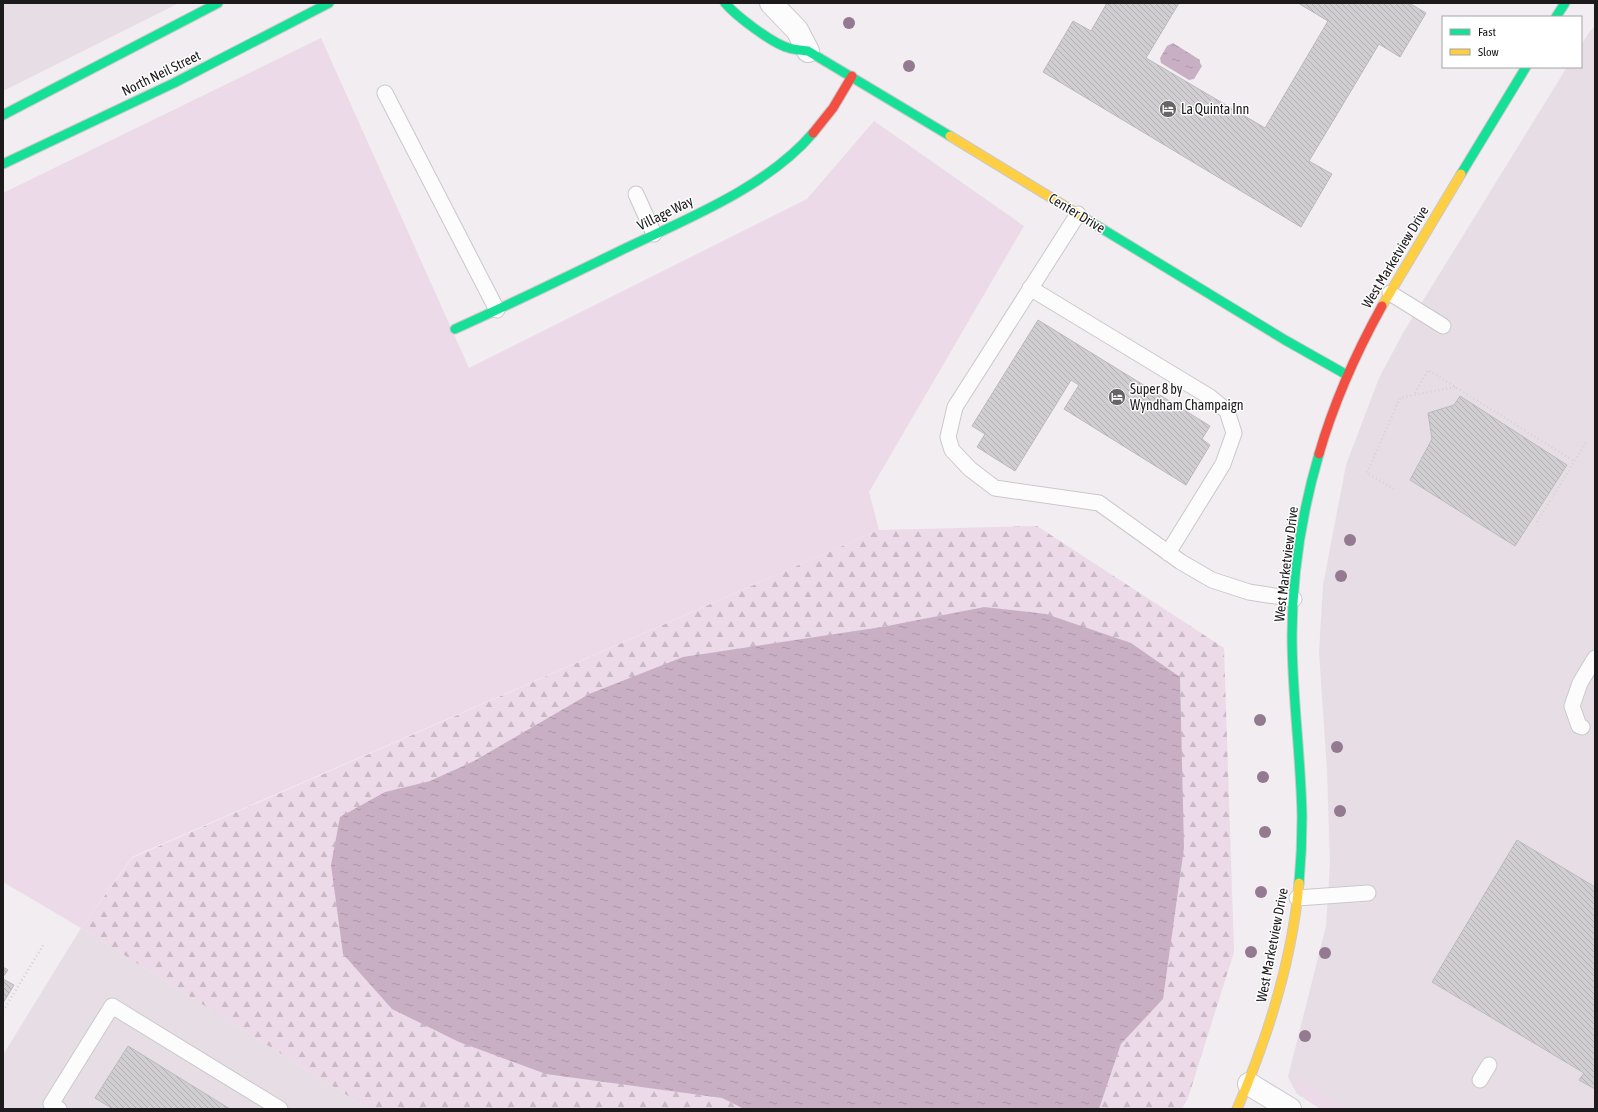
<svg xmlns="http://www.w3.org/2000/svg" width="1598" height="1112" font-family="'Asap Condensed',sans-serif">
<style>
.built{fill:#e7dee5}
.grass{fill:#ecdae8}
.forest{fill:url(#forest-firs)}
.water{fill:url(#water-ripples)}
.building{fill:url(#building-back-hatch);stroke:#bcb9bc}
.lines{fill:none;stroke-linecap:round;stroke-linejoin:round}
.lane-casing{stroke:#cbc8ca;stroke-width:17}
.street-casing{stroke:#cbc8ca;stroke-width:24}
.fast-casing{stroke:#cbc8ca;stroke-width:11}
.slow-casing{stroke:#cbc8ca;stroke-width:11}
.jam-casing{stroke:#cbc8ca;stroke-width:11}
.path{stroke:#d3d3d3;stroke-width:2.5;stroke-dasharray:1 3;stroke-linecap:butt}
.lane{stroke:#fdfcfd;stroke-width:15}
.street{stroke:#fdfcfd;stroke-width:22}
.fast{stroke:#16e098;stroke-width:9}
.slow{stroke:#ffcf43;stroke-width:9}
.jam{stroke:#f24e42;stroke-width:9}
.tree{fill:#947a90}
.labels{text-anchor:middle;stroke-width:3;stroke-linejoin:round;paint-order:stroke}
.street-label{font-size:14px;fill:#1c1a1b;stroke:#fff}
.poi-label{font-size:14px;fill:#1c1a1b;stroke:#fff;text-anchor:start}
</style>
<defs>
<pattern id="forest-firs" width="22" height="20" patternUnits="userSpaceOnUse"><rect width="22" height="20" fill="#ecdae8"/><path d="M5 1l3.5 6h-7zM16 11l3.5 6h-7z" fill="#cabac6"/></pattern>
<pattern id="water-ripples" width="26" height="14" patternUnits="userSpaceOnUse"><rect width="26" height="14" fill="#c9afc4"/><path d="M2 4q2-2 4 0t4 0M15 11q2-2 4 0t4 0" fill="none" stroke="#ac96a8"/></pattern>
<pattern id="building-back-hatch" width="6" height="6" patternUnits="userSpaceOnUse"><rect width="6" height="6" fill="#d1ced1"/><path d="M-1 5l2 2M0 0l6 6M5-1l2 2" fill="none" stroke="#b3b0b3"/></pattern>
</defs>
<rect width="100%" height="100%" fill="#f1edf0"/>
<g class="built">
<polygon points="3,3 179,3 3,91"/>
<polygon points="1595,26 1595,1109 1321,1109 1297,1094 1288,1077 1326,926 1330,864 1327,771 1319,652 1323,585 1346,465 1379,378 1403,333 1567,67 1581,67 1581,45 1590,31"/>
<polygon points="81,928 369,1109 3,1109 3,1055"/>
</g>
<g class="grass">
<polygon points="321,38 469,368 807,199 874,121 1024,226 869,492 879,530 132,857 81,928 3,882 3,193"/>
<path d="M 1298,1078 L 1348,1109 C 1340,1109 1329,1111 1322,1109 C 1311,1105 1300,1094 1294,1084 Z"/>
</g>
<polygon class="forest" points="1037,526 1224,648 1234,952 1188,1098 1182,1109 1099,1109 1121,1044 1163,999 984,607 882,627 589,694 474,761 430,781 385,792 722,1098 744,1109 369,1109 81,928 132,858 879,530"/>
<g class="water">
<polygon points="1173,43 1200,60 1200,63 1202,66 1194,79 1189,80 1161,63 1160,58 1167,46"/>
<polygon points="984,607 1046,614 1131,643 1180,677 1184,848 1163,999 1121,1044 1099,1109 744,1109 722,1098 546,1074 459,1042 392,1009 343,954 331,865 340,817 385,792 430,781 474,761 589,694 683,657 882,627"/>
</g>
<g class="building">
<polygon points="1107,3 1179,3 1146,58 1265,128 1328,21 1298,3 1409,3 1426,13 1400,57 1379,44 1309,161 1332,174 1301,227 1043,72 1073,21 1091,31"/>
<polygon points="1038,320 1210,426 1202,439 1210,445 1186,485 1064,409 1079,385 1071,380 1015,471 977,447 985,434 972,426"/>
<polygon points="1460,396 1567,465 1515,546 1410,480 1432,439 1428,413 1454,405"/>
<polygon points="1517,840 1595,887 1595,1089 1579,1080 1584,1073 1432,982"/>
<polygon points="3,967 8,970 3,977"/>
<polygon points="3,979 14,985 3,1003"/>
<polygon points="128,1046 230,1109 113,1109 95,1098"/>
</g>
<g class="lines">
<defs>
<g id="lane">
<polyline points="385,93 497,310"/>
<polyline points="636,194 654,234"/>
<polyline points="1078,214 955,407 948,437 952,450 970,469 995,488 1099,503 1181,562 1212,580 1249,592 1294,599"/>
<polyline points="1030,288 1210,397 1227,411 1234,433 1223,464 1168,553"/>
<polyline points="1390,293 1443,326"/>
<polyline points="1582,727 1579,726 1572,706 1580,683 1595,658"/>
<polyline points="1297,898 1368,893"/>
<polyline points="1480,1080 1489,1065"/>
<polyline points="59,1109 51,1104 112,1006 280,1109"/>
</g>
<g id="street">
<polyline points="771,3 797,30 808,51"/>
<polyline points="1249,1084 1290,1109"/>
</g>
<g id="fast">
<path d="M 725,3 C 736,16 773,44 789,48 C 795,50 802,50 808,51 L 950,136"/>
<polyline points="1556,17 1565,3"/>
<polyline points="3,115 218,3"/>
<polyline points="3,164 174,83 329,3"/>
<polyline points="1461,174 1526,67"/>
<polyline points="1086,219 1285,340 1347,375"/>
<path d="M 455,329 C 513,303 570,275 628,247 C 689,218 768,186 813,133"/>
<path d="M 1299,883 C 1301,861 1302,839 1302,817 C 1301,756 1292,696 1292,636 C 1292,575 1302,512 1319,454"/>
</g>
<g id="slow">
<polyline points="950,136 1086,219"/>
<polyline points="1382,306 1461,174"/>
<path d="M 1237,1109 C 1268,1037 1292,962 1299,883"/>
</g>
<g id="jam">
<polyline points="813,133 833,108 852,76"/>
<path d="M 1319,454 C 1334,402 1356,353 1382,306"/>
</g>
</defs>
<use href="#lane" class="lane-casing"/>
<use href="#street" class="street-casing"/>
<use href="#fast" class="fast-casing"/>
<use href="#slow" class="slow-casing"/>
<use href="#jam" class="jam-casing"/>
<g class="path">
<polyline points="1455,387 1414,395 1428,370 1574,461"/>
<polyline points="1394,489 1367,473 1400,398 1414,395"/>
<polyline points="1537,522 1587,441"/>
<polyline points="3,1011 44,944"/>
</g>
<use href="#lane" class="lane"/>
<use href="#street" class="street"/>
<use href="#fast" class="fast"/>
<use href="#slow" class="slow"/>
<use href="#jam" class="jam"/>
</g>
<g class="tree">
<circle cx="849" cy="23" r="6"/>
<circle cx="909" cy="66" r="6"/>
<circle cx="1350" cy="540" r="6"/>
<circle cx="1341" cy="576" r="6"/>
<circle cx="1260" cy="720" r="6"/>
<circle cx="1337" cy="747" r="6"/>
<circle cx="1263" cy="777" r="6"/>
<circle cx="1340" cy="811" r="6"/>
<circle cx="1265" cy="832" r="6"/>
<circle cx="1261" cy="892" r="6"/>
<circle cx="1251" cy="952" r="6"/>
<circle cx="1325" cy="953" r="6"/>
<circle cx="1305" cy="1036" r="6"/>
</g>
<defs>
<symbol id="hotel-disc" viewBox="-11 -11 22 22"><circle r="9.5" fill="#676466" stroke="#fff"/><path d="M-6-4.5h1.5V1H6V5H4.5V3h-9V5H-6ZM-4 0a1.8 1.8 0 1 1 3.6 0ZM.5 0V-2.5h3Q6-2.5 6 0Z" fill="#fff"/></symbol>
</defs>
<g fill-rule="evenodd">
<use href="#hotel-disc" x="1158" y="99" width="20" height="20"/>
<use href="#hotel-disc" x="1107" y="387" width="20" height="20"/>
</g>
<g class="labels">
<g class="street-label">
<text transform="translate(161 73) rotate(-26)" y="5">North Neil Street</text>
<text transform="translate(665 213) rotate(-26)" y="5">Village Way</text>
<text transform="translate(1077 213) rotate(31)" y="5">Center Drive</text>
<text transform="translate(1395 257) rotate(-59)" y="5">West Marketview Drive</text>
<text transform="translate(1286 564) rotate(-83)" y="5">West Marketview Drive</text>
<text transform="translate(1272 945) rotate(-79)" y="5">West Marketview Drive</text>
</g>
<g class="poi-label">
<text x="1181" y="114">La Quinta Inn</text>
<text x="1130" y="394">Super 8 by<tspan x="1130" dy="16">Wyndham Champaign</tspan></text>
</g>
</g>
<rect width="1598" height="1112" fill="none" stroke="#1c1a1b" stroke-width="8"/>
<rect x="1442" y="16" width="140" height="52" fill="#ffffff" stroke="#a4a3a4"/>
<rect x="1450" y="29" width="20" height="6" fill="#16e098" stroke="#a4a3a4"/>
<text x="1478" y="36" font-size="12" fill="#1c1a1b">Fast</text>
<rect x="1450" y="49" width="20" height="6" fill="#ffcf43" stroke="#a4a3a4"/>
<text x="1478" y="56" font-size="12" fill="#1c1a1b">Slow</text>
</svg>
